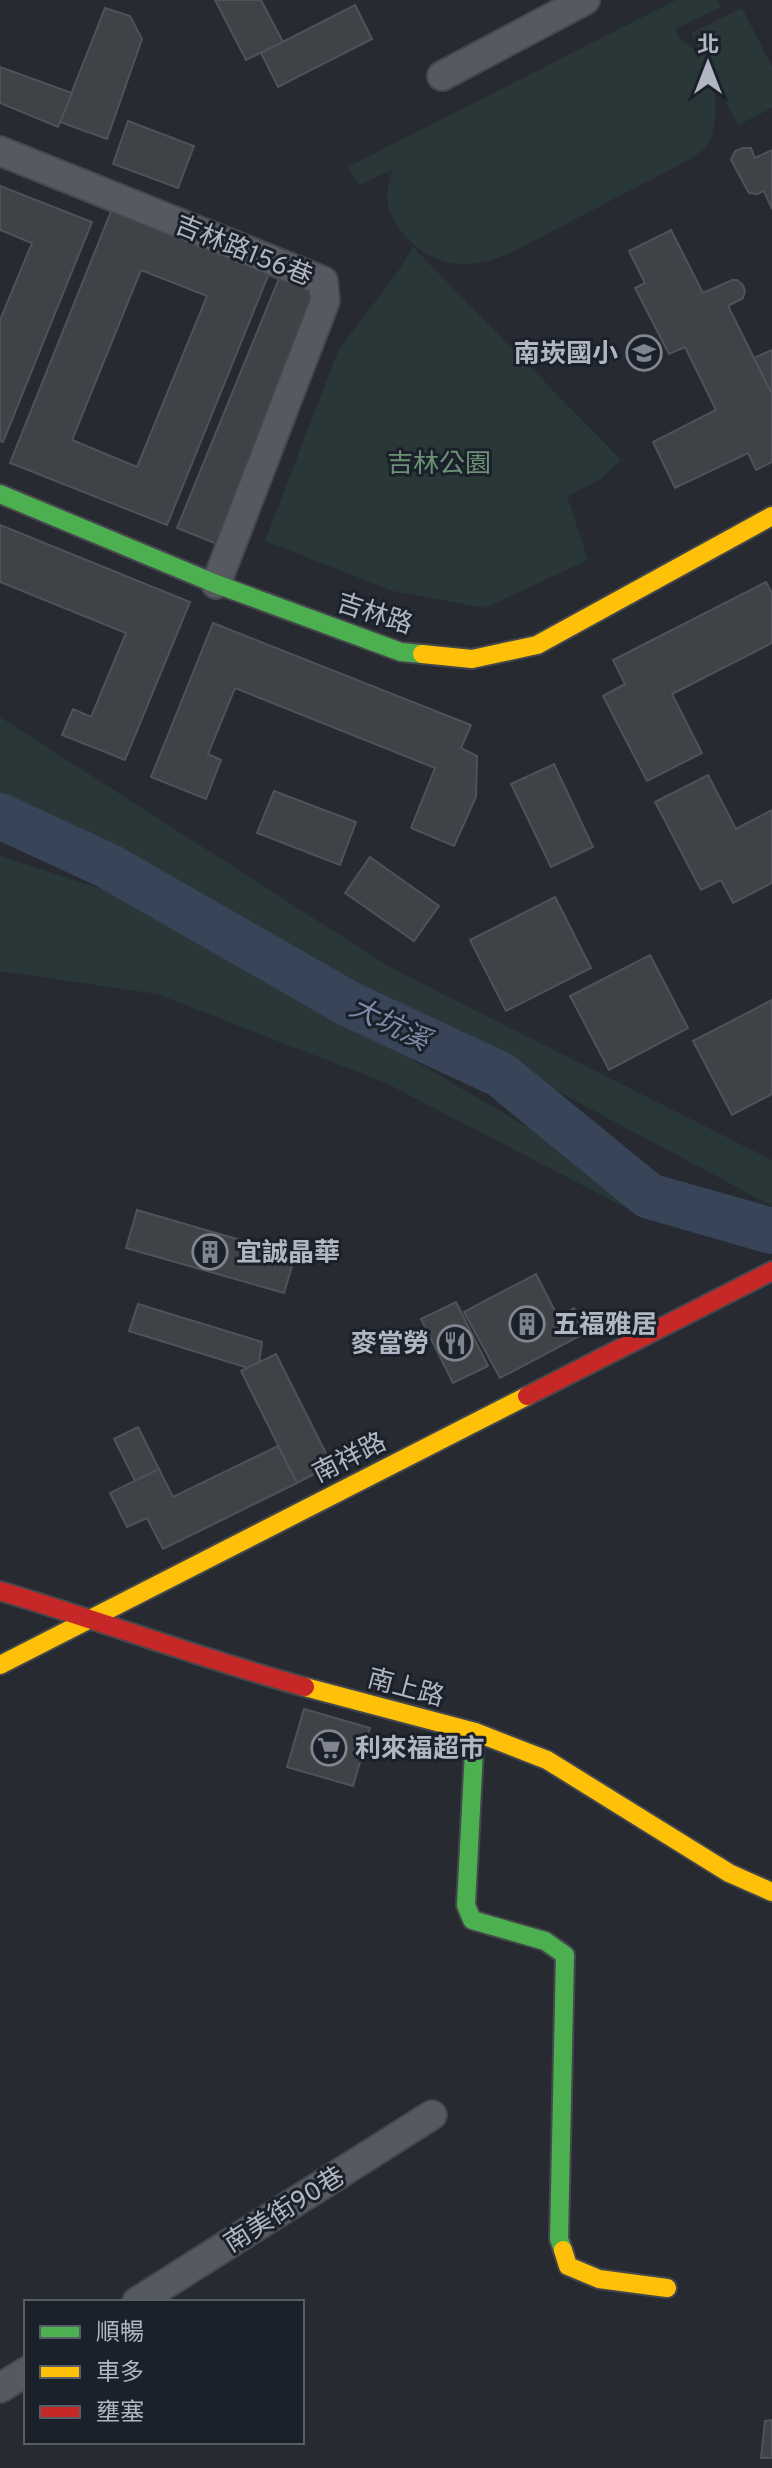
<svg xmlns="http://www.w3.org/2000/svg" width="772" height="2468" font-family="Overpass,'Noto Sans TC',sans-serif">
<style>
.green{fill:#293739}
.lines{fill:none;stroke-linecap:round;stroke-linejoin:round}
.river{stroke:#384458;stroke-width:46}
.building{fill:#3f4247;stroke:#4e5259;stroke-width:2;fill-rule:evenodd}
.street-casing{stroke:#44474c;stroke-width:32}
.fast-casing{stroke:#44474c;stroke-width:22}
.slow-casing{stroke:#44474c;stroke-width:22}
.jam-casing{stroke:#44474c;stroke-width:22}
.street{stroke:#565960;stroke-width:28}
.fast{stroke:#4caf50;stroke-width:18}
.slow{stroke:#ffc107;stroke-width:18}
.jam{stroke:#c62828;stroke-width:18}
.labels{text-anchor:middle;stroke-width:6;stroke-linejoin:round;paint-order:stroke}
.street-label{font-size:26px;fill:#b1b6c2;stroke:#1b212a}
.poi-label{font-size:26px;font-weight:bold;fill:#b1b6c2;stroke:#1b212a;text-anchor:start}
.park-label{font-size:26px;fill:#6b9076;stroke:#1b212a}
.water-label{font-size:28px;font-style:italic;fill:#7c8ca7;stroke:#1b212a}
</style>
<rect width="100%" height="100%" fill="#272b31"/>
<g class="green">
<path d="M 676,0 L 717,0 L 721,7 L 675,29 L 680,39 L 701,55 L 691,33 L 742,8 L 772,67 L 772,108 L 738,125 L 712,77 C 716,94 718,132 706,147 C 703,151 696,155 691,159 L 510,253 C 491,261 470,267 450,263 C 421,258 386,225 387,194 C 387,186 391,178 392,170 L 359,185 L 348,167 Z"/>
<polygon points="413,247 621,460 601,479 567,496 588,560 485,608 393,591 265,541 338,351 399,270"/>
<polygon points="0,717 391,968 772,1160 772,1206 0,793"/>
<polygon points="0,856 136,900 359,1028 639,1193 630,1210 386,1083 157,994 0,971"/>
</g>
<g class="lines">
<polyline class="river" points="0,816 108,866 349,1004 501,1075 649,1196 772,1231"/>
</g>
<g class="building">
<polygon points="215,0 261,0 283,42 246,60"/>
<polygon points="355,5 372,39 278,87 261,53"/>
<polygon points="105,8 130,16 142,39 107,139 60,122"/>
<polygon points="0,67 72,93 58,127 0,103"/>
<polygon points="128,121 194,146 178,188 113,164"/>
<polygon points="743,148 751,148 755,158 772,150 772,209 764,191 757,194 749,193 731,160 735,151"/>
<polygon points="0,186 92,222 3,442 0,441 0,320 32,243 0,230"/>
<path d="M 112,209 L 270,271 L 167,525 L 10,463 ZM 141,270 L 207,296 L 137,467 L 72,440 Z"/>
<polygon points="671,230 703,293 732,280 737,280 743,285 745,291 743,298 728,306 772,394 772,462 756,470 748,453 675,488 653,442 716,410 685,347 669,354 635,288 645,283 629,251"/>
<polygon points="280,276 320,293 217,544 177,528"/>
<polygon points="772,350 772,394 754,358"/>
<polygon points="0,525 190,602 125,760 62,735 73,709 91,717 126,633 0,582"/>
<polygon points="766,582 772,593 772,643 672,694 702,753 647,781 603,696 625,684 613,660"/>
<polygon points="213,623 471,725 461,748 477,756 476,797 454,846 411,828 435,768 235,688 208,754 221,760 206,799 151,777"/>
<polygon points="554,764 593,847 551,867 511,784"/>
<polygon points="708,775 736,829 772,810 772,883 733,903 721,880 701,890 655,802"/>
<polygon points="274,791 356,822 340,865 257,833"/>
<polygon points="370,857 439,906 414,941 345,893"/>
<polygon points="555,897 591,968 506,1011 470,940"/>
<polygon points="650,955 688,1028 609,1070 570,996"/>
<polygon points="772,1000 772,1094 732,1115 693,1041"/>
<polygon points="137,1210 295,1256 284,1293 126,1248"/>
<polygon points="536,1274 558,1317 574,1308 587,1332 500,1378 464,1312"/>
<polygon points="456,1302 488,1366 453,1383 421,1319"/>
<polygon points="138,1304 262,1342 259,1363 248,1368 129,1331"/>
<polygon points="276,1354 332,1465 297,1483 241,1371"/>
<polygon points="138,1427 159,1469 135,1481 114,1439"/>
<polygon points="278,1446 297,1483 163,1549 147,1518 127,1527 110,1493 159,1469 173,1497"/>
<polygon points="304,1709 370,1728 353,1786 287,1767"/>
<polygon points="772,2420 772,2458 761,2458 765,2421"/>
</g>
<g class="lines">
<defs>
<g id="street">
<polyline points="442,76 585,0"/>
<polyline points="0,151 323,281 325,301 216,584"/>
<polyline points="137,2302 432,2115"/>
<polyline points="0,2388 26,2372"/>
</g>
<g id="fast">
<polyline points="0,494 216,584 401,652 422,654"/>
<polyline points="475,1732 466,1905 472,1920 545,1941 565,1955 559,2239 563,2250"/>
</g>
<g id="slow">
<polyline points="422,654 472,659 537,645 772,516"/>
<polyline points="0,1665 527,1396"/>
<polyline points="305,1687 475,1732 547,1760 729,1873 772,1892"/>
<polyline points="563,2250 568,2266 599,2279 667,2288"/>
</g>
<g id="jam">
<polyline points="527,1396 772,1271"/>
<path d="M 0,1591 C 102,1621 202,1659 305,1687"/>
</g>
</defs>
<use href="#street" class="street-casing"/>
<use href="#fast" class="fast-casing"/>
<use href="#slow" class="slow-casing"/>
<use href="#jam" class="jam-casing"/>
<use href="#street" class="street"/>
<use href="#fast" class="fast"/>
<use href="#slow" class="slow"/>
<use href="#jam" class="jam"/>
</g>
<defs>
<symbol id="school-ring" viewBox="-11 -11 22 22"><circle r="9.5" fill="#1b212a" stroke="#81858f" stroke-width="1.5"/><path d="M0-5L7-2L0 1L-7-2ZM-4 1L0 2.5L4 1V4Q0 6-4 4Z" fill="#81858f"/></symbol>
<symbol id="building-ring" viewBox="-11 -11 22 22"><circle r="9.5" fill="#1b212a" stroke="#81858f" stroke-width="1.5"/><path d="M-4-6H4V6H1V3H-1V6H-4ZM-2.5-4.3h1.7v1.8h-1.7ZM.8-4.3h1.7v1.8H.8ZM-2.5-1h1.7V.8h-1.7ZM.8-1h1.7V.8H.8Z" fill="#81858f"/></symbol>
<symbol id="restaurant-ring" viewBox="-11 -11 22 22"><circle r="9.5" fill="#1b212a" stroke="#81858f" stroke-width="1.5"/><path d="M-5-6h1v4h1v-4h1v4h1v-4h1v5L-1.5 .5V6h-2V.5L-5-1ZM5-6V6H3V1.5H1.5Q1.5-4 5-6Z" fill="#81858f"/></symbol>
<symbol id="supermarket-ring" viewBox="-11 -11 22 22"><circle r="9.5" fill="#1b212a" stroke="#81858f" stroke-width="1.5"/><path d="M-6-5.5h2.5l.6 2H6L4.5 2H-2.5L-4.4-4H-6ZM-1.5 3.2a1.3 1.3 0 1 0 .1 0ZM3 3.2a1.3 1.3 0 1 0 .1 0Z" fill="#81858f"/></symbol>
</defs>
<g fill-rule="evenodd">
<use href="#school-ring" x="624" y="333" width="40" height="40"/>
<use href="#building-ring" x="190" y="1232" width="40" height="40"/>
<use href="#building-ring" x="507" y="1304" width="40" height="40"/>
<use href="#restaurant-ring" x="435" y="1323" width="40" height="40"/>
<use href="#supermarket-ring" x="309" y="1728" width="40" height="40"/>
</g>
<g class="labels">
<g class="street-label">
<text transform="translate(244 250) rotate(22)" y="9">吉林路156巷</text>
<text transform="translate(375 613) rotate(18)" y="9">吉林路</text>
<text transform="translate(349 1457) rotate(-27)" y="9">南祥路</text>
<text transform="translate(406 1687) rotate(15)" y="9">南上路</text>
<text transform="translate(284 2209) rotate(-32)" y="9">南美街90巷</text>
</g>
<g class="poi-label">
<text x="618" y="362" text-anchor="end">南崁國小</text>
<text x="236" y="1261">宜誠晶華</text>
<text x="553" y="1333">五福雅居</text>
<text x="429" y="1352" text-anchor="end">麥當勞</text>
<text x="355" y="1757">利來福超市</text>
</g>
<g class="park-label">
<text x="439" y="472">吉林公園</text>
</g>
<g class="water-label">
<text transform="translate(390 1023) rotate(26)" y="10">大坑溪</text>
</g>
</g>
<rect x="24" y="2300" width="280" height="144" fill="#1b212a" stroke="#575d67" stroke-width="2"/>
<rect x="40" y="2326" width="40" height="12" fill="#4caf50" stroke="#575d67" stroke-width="2"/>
<text x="96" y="2340" font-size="24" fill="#b1b6c2">順暢</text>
<rect x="40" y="2366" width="40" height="12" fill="#ffc107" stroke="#575d67" stroke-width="2"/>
<text x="96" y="2380" font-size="24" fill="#b1b6c2">車多</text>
<rect x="40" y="2406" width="40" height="12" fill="#c62828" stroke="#575d67" stroke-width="2"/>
<text x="96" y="2420" font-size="24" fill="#b1b6c2">壅塞</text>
<g transform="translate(708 64)" stroke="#1b212a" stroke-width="6" paint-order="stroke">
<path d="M0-6L14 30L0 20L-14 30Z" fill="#b1b6c2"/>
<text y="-12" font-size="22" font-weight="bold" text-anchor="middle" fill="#b1b6c2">北</text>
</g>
</svg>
